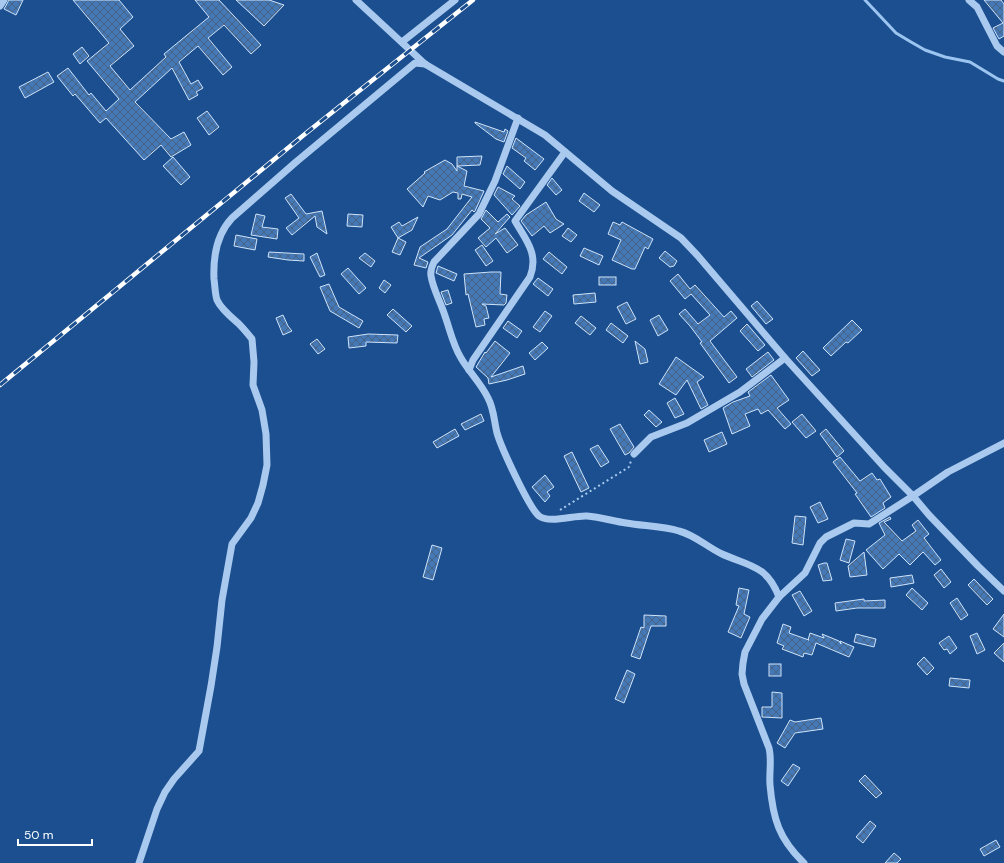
<svg xmlns="http://www.w3.org/2000/svg" width="1004" height="863" font-family="'DM Sans',sans-serif">
<style>
.lines{fill:none;stroke-linecap:round;stroke-linejoin:round}
.stream{stroke:#9cc4f0;stroke-width:3}
.building{fill:url(#building-cross-hatch);stroke:#cfe3fa}
.path{stroke:#a9c9ee;stroke-width:2;stroke-dasharray:2 3;stroke-linecap:butt}
.minor{stroke:#a9c9ee;stroke-width:7}
.rail-casing{stroke:#fff;stroke-width:4.5}
.rail{stroke:#1b4f8f;stroke-width:3;stroke-dasharray:9;stroke-linecap:butt}
</style>
<defs>
<pattern id="building-cross-hatch" width="8" height="8" patternUnits="userSpaceOnUse"><rect width="8" height="8" fill="#4478b7"/><path d="M0 0l8 8M0 8l8-8" fill="none" stroke="#486282"/></pattern>
</defs>
<rect width="100%" height="100%" fill="#1b4f8f"/>
<g class="lines">
<polyline class="stream" points="865,0 896,33 911,42 925,50 945,57 970,62 998,79 1004,81"/>
</g>
<g class="building">
<polygon points="9,0 23,0 16,15 4,9"/>
<polygon points="73,0 119,0 133,17 120,29 134,46 110,66 130,90 166,57 164,54 209,17 195,0 219,0 261,45 251,54 224,25 208,38 232,67 223,75 198,46 179,62 191,84 198,80 203,88 196,92 198,95 189,100 172,68 135,102 171,139 184,132 191,145 171,157 161,145 144,160 106,118 100,123 75,94 73,96 57,76 68,68 89,95 91,93 106,111 119,99 87,61 109,43"/>
<polygon points="236,0 269,0 284,5 264,26"/>
<polygon points="984,0 1001,0 1004,4 1004,36 999,39 993,28 1003,23"/>
<polygon points="82,47 89,56 80,64 73,54"/>
<polygon points="48,72 54,82 25,98 19,87"/>
<polygon points="207,111 219,127 209,135 197,118"/>
<polygon points="475,122 504,132 505,129 508,131 504,142 496,139 475,123"/>
<polygon points="516,138 544,159 535,170 524,161 526,158 512,148"/>
<polygon points="482,156 480,165 457,166 457,157"/>
<polygon points="173,157 190,177 181,185 163,166"/>
<polygon points="445,160 452,164 457,171 457,166 467,171 464,186 484,191 475,211 474,212 472,210 452,235 419,258 428,262 426,268 414,265 420,247 447,229 472,197 462,194 461,199 458,199 458,193 453,192 440,200 428,196 423,207 407,189 425,173 424,172"/>
<polygon points="507,166 525,182 520,189 503,174"/>
<polygon points="552,178 562,190 556,195 547,185"/>
<polygon points="498,187 515,196 512,199 520,206 512,215 494,195"/>
<polygon points="584,193 600,205 594,212 579,201"/>
<polygon points="291,194 306,214 322,211 327,234 317,227 315,216 292,235 286,228 299,218 285,198"/>
<polygon points="546,202 556,219 564,224 550,233 544,226 532,236 521,221 526,215"/>
<polygon points="486,210 498,222 507,214 510,217 495,234 505,228 518,245 507,253 496,238 486,247 478,238 490,228 481,219"/>
<polygon points="256,214 265,216 262,227 278,229 277,239 251,235"/>
<polygon points="348,214 363,215 362,227 347,226"/>
<polygon points="418,217 412,230 398,238 391,227 399,222 402,226"/>
<polygon points="613,222 620,225 622,222 653,239 648,249 645,247 635,269 632,269 612,260 621,240 608,234"/>
<polygon points="568,228 577,235 571,242 562,236"/>
<polygon points="236,235 257,239 255,250 234,246"/>
<polygon points="398,238 406,242 400,255 392,252"/>
<polygon points="482,245 493,261 486,266 475,250"/>
<polygon points="584,248 603,256 599,265 580,256"/>
<polygon points="665,251 677,261 674,266 670,267 659,258"/>
<polygon points="269,252 304,254 304,261 288,260 268,257"/>
<polygon points="549,252 567,267 562,274 543,259"/>
<polygon points="317,253 325,275 320,277 310,257"/>
<polygon points="365,253 375,261 371,267 359,258"/>
<polygon points="438,266 457,274 454,281 436,273"/>
<polygon points="348,268 366,288 359,294 341,274"/>
<polygon points="491,272 501,272 500,294 507,295 506,303 504,305 482,304 486,306 489,318 484,319 485,325 476,327 468,294 466,295 464,274"/>
<polygon points="678,274 690,289 695,285 724,317 731,311 737,318 710,341 737,377 729,383 700,343 702,342 690,326 679,314 685,309 698,324 710,315 691,294 685,299 670,281"/>
<rect x="599" y="277" width="17" height="8"/>
<polygon points="538,278 553,289 548,296 533,284"/>
<polygon points="384,280 391,285 385,293 379,288"/>
<polygon points="329,284 339,307 363,321 359,328 330,311 320,287"/>
<polygon points="448,290 452,303 446,305 441,292"/>
<polygon points="595,293 596,302 574,304 573,295"/>
<polygon points="757,301 773,319 766,324 751,306"/>
<polygon points="627,302 636,319 626,324 617,307"/>
<polygon points="393,309 412,326 406,332 387,315"/>
<polygon points="545,311 552,316 540,332 533,327"/>
<polygon points="283,315 288,326 292,331 283,335 276,318"/>
<polygon points="659,315 668,330 658,336 650,320"/>
<polygon points="581,316 596,328 590,335 575,323"/>
<polygon points="852,320 862,330 848,343 846,342 831,356 823,348"/>
<polygon points="508,321 522,331 517,338 503,328"/>
<polygon points="611,323 628,336 623,343 606,330"/>
<polygon points="747,324 765,345 758,351 740,331"/>
<polygon points="368,334 398,335 397,343 366,342 366,346 349,348 348,337"/>
<polygon points="317,339 325,349 318,354 310,344"/>
<polygon points="495,341 510,353 491,377 523,366 525,374 507,380 489,384 488,378 476,367 485,352 486,353"/>
<polygon points="635,341 645,349 648,362 640,364"/>
<polygon points="542,342 548,348 535,360 529,353"/>
<polygon points="803,351 820,370 812,376 796,358"/>
<polygon points="768,352 774,360 752,377 746,369"/>
<polygon points="676,357 704,377 697,382 708,405 701,409 687,380 676,395 659,384"/>
<polygon points="771,375 789,400 777,408 791,424 785,429 768,410 761,414 758,409 745,414 750,426 732,434 723,408 733,402 750,396 748,392"/>
<polygon points="675,398 684,414 675,418 667,403"/>
<polygon points="649,410 662,422 656,427 644,415"/>
<polygon points="481,414 484,421 465,430 461,424"/>
<polygon points="802,414 816,431 806,438 792,422"/>
<polygon points="620,424 634,447 629,453 625,455 610,429"/>
<polygon points="455,429 459,436 437,448 433,442"/>
<polygon points="826,429 844,451 837,457 820,434"/>
<polygon points="722,432 727,444 709,452 704,440"/>
<polygon points="598,445 609,462 601,467 590,449"/>
<polygon points="572,452 589,488 581,492 564,456"/>
<polygon points="840,457 860,481 872,473 877,480 880,479 891,497 883,503 885,508 871,517 855,494 857,493 833,462"/>
<polygon points="545,475 554,487 547,492 550,496 545,502 532,487"/>
<polygon points="820,502 828,519 818,523 810,507"/>
<polygon points="795,516 806,517 803,545 792,543"/>
<polygon points="890,517 891,519 884,522 902,541 916,531 912,525 918,520 929,534 924,538 941,560 935,565 923,552 910,565 899,554 883,569 866,550 885,535 879,523"/>
<polygon points="846,539 855,541 849,563 840,560"/>
<polygon points="432,545 442,548 433,580 423,577"/>
<polygon points="864,552 867,575 850,577 848,566"/>
<polygon points="824,563 827,563 832,580 823,581 818,565"/>
<polygon points="941,569 951,582 944,588 934,575"/>
<polygon points="912,575 914,583 891,587 890,578"/>
<polygon points="974,579 993,599 987,605 968,585"/>
<polygon points="739,588 749,590 744,614 750,617 741,638 728,632 739,606 736,605"/>
<polygon points="912,588 928,603 922,610 906,595"/>
<polygon points="800,591 812,611 804,616 792,595"/>
<polygon points="957,598 968,615 961,620 950,603"/>
<polygon points="864,599 864,601 885,600 885,608 857,608 836,611 835,603"/>
<polygon points="1004,614 1004,637 993,629"/>
<polygon points="644,615 666,616 666,626 651,626 640,659 631,656 641,627 644,628"/>
<polygon points="783,624 791,627 789,633 809,640 808,640 810,633 824,638 822,634 839,641 841,644 840,641 854,647 849,657 816,643 812,655 804,653 803,657 782,649 784,646 777,643"/>
<polygon points="977,633 985,650 977,654 970,636"/>
<polygon points="856,634 876,639 874,647 854,642"/>
<polygon points="949,636 957,648 950,654 947,649 944,650 939,643"/>
<polygon points="1004,643 1004,662 994,653"/>
<polygon points="924,657 934,668 927,675 917,664"/>
<rect x="769" y="664" width="12" height="12"/>
<polygon points="627,670 635,674 624,703 615,699"/>
<polygon points="950,678 970,680 969,688 949,686"/>
<polygon points="772,692 782,693 782,718 762,717 762,707 772,707"/>
<polygon points="821,718 823,729 795,733 785,748 777,743 790,720 795,722"/>
<polygon points="793,764 800,768 788,786 781,781"/>
<polygon points="865,775 882,793 876,798 859,781"/>
<polygon points="870,821 876,826 863,843 856,837"/>
<polygon points="996,840 1000,847 984,856 980,849"/>
<polygon points="894,853 901,859 897,863 885,863"/>
</g>
<g class="lines">
<polyline class="path" points="560,510 629,467 631,461"/>
<g class="minor">
<polyline points="356,0 425,64 545,135 612,191 681,238 698,256 785,358 884,467 913,496 929,515 978,566 1004,591"/>
<polyline points="969,0 977,7 997,46 1004,52"/>
<polyline points="0,6 4,0"/>
<polyline points="402,42 455,0"/>
<path d="M 518,118 L 495,181 L 479,214 L 434,262 C 432,266 430,270 431,276 C 433,289 441,303 445,316 C 450,330 453,345 461,358 C 469,372 481,383 488,398 C 494,409 494,421 497,433 C 501,447 529,508 539,516 C 550,524 574,515 587,516 C 600,517 613,521 626,523 C 643,526 662,526 679,531 C 695,535 707,547 722,554 C 749,566 767,565 779,597"/>
<path d="M 469,370 L 473,360 L 530,277 C 539,254 526,240 515,221 L 565,152"/>
<polyline points="634,454 651,437 687,423 740,392 785,358"/>
<path d="M 139,863 L 157,809 L 165,792 L 174,779 L 199,751 L 211,686 L 217,647 L 222,600 L 232,544 L 251,518 L 258,503 L 263,485 L 267,465 L 266,434 L 262,410 L 253,385 L 254,362 L 252,339 C 248,334 243,328 238,323 C 231,317 221,309 217,300 C 215,294 215,286 214,279 C 213,257 216,235 232,218 L 296,162 L 415,63 L 425,64"/>
<path d="M 804,863 C 779,839 773,819 770,785 C 769,772 772,760 769,748 L 744,684 L 742,674 L 743,663 L 745,652 L 762,619 L 779,597 L 805,573 L 820,543 L 826,537 L 854,523 L 869,524 L 913,496 L 948,472 L 1004,443"/>
</g>
<defs>
<polyline id="rail" points="0,385 305,134 473,0"/>
</defs>
<use href="#rail" class="rail-casing"/>
<use href="#rail" class="rail"/>
</g>
<path d="M18 839v6h74v-6" fill="none" stroke="#ffffff" stroke-width="2"/>
<text x="24" y="839" font-size="12" fill="#ffffff" stroke="#1b4f8f" stroke-width="3" paint-order="stroke">50 m</text>
</svg>
